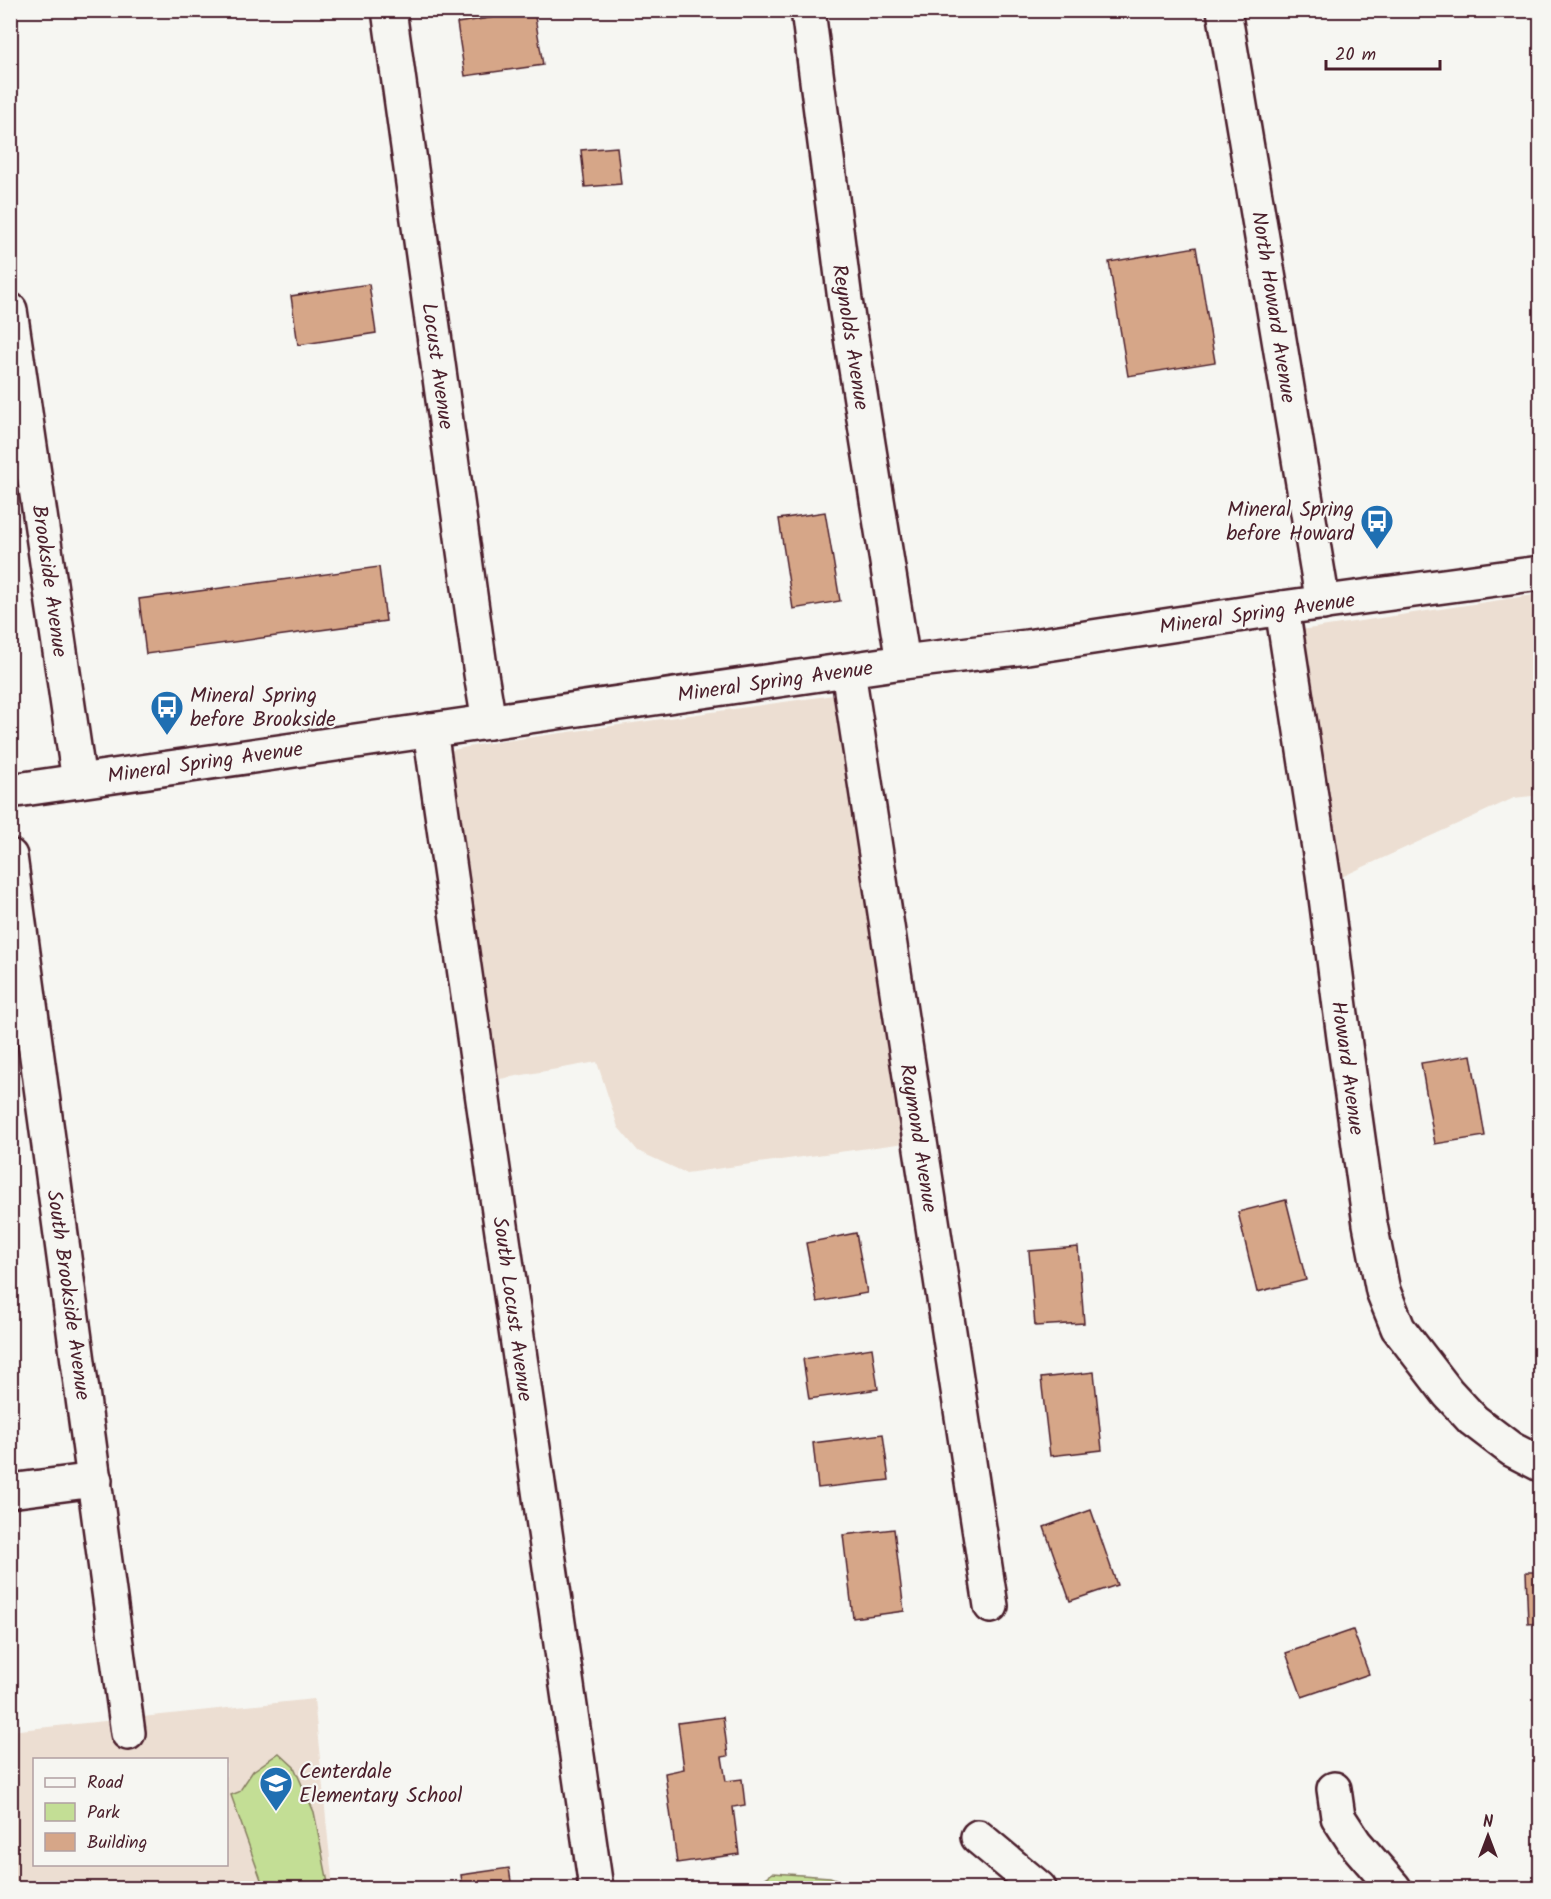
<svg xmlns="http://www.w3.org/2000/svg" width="1551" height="1899" font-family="Kalam,sans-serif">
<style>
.built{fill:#ecded2;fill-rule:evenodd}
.green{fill:#c3de95;stroke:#867e60;stroke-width:1.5}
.building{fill:#d6a688;stroke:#4a1f2b;stroke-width:1.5}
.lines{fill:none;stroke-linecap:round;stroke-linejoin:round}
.minor-casing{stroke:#4a1f2b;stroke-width:38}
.tertiary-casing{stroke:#4a1f2b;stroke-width:38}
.primary-casing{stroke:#4a1f2b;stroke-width:38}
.minor{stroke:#f6f6f2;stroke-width:33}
.tertiary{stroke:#f6f6f2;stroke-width:33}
.primary{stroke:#f6f6f2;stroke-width:33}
.labels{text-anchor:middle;stroke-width:4.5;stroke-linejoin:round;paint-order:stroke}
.street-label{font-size:21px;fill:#4a1f2b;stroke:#f6f6f2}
.poi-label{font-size:21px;fill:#4a1f2b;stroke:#f6f6f2;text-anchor:start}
</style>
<rect width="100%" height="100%" fill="#f6f6f2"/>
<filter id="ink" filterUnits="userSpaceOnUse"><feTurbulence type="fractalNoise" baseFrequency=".0167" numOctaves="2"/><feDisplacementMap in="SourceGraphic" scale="12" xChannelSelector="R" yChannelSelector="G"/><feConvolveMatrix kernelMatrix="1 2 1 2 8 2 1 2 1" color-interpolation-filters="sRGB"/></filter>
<g filter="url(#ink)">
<g class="built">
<polygon points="1540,594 1540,795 1514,798 1313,890 1281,633"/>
<polygon points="841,694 912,1142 686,1173 638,1151 618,1127 597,1062 476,1083 432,754 483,744"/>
<path d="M 314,1699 L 333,1888 L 11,1888 L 10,1731 ZM 34,1760 L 226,1760 L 226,1864 L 34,1864 Z"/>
</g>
<g class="green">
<polygon points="279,1753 294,1767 314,1812 329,1888 264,1888 231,1795 239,1792 253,1771"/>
<polygon points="773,1873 830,1877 860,1888 751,1888"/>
</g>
<g class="building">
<polygon points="534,11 543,65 465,76 457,23"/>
<polygon points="617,147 621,184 585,187 581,150"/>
<polygon points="1196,247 1215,362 1128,376 1109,262"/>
<polygon points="369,284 376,333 298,345 291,296"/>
<polygon points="825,512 840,601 793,609 779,519"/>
<polygon points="379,567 386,621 146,654 139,599"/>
<polygon points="1471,1055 1485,1136 1435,1144 1421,1063"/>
<polygon points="1286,1200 1306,1280 1257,1292 1238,1212"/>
<polygon points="856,1233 867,1293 817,1302 806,1243"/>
<polygon points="1078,1247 1084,1323 1035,1326 1029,1251"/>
<polygon points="872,1348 878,1389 809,1399 803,1359"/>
<polygon points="1094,1372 1102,1450 1050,1456 1041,1378"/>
<polygon points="883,1434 889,1480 818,1488 813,1443"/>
<polygon points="1091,1510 1117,1585 1070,1601 1044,1527"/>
<polygon points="894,1529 904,1611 853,1618 843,1535"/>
<polygon points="1526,1572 1540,1572 1540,1623 1528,1624"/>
<polygon points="1353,1630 1369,1674 1302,1697 1286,1653"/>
<polygon points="723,1717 728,1756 722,1757 726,1781 742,1779 745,1805 733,1807 739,1854 677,1863 665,1773 684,1769 678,1723"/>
<polygon points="509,1868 512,1888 463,1888 461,1875"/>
</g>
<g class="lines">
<defs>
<g id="minor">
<polyline points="808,10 845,300 903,662"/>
<polyline points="1224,10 1323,603"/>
<polyline points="10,310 79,781"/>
<polyline points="1282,608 1323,874 1344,1038 1370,1224 1383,1291 1398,1328 1448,1393 1473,1420 1511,1449 1540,1464"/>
<polyline points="848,671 991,1606"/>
<polyline points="430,730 596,1888"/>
<polyline points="10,856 128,1733"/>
<polyline points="10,1491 95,1480"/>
<polyline points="1334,1789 1338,1817 1355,1843 1394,1888"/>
<polyline points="978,1837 1039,1888"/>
</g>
<polyline id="tertiary" points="389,10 481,674 489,722"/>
<polyline id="primary" points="10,791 903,662 1027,647 1282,608 1540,573"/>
</defs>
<use href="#minor" class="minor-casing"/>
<use href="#tertiary" class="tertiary-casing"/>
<use href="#primary" class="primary-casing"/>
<use href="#minor" class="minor"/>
<use href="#tertiary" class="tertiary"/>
<use href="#primary" class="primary"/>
</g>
</g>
<defs>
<symbol id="bus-pin" viewBox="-11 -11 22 30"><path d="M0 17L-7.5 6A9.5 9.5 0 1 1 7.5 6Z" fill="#1f6fb2" stroke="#f6f6f2"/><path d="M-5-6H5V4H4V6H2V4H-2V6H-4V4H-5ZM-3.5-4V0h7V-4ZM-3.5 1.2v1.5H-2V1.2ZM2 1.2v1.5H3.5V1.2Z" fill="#fff"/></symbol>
<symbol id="school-pin" viewBox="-11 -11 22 30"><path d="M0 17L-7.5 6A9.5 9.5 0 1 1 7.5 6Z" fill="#1f6fb2" stroke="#f6f6f2"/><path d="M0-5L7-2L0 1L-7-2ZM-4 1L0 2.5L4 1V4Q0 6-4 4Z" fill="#fff"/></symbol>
</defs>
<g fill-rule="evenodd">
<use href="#bus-pin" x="1358" y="502" width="38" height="52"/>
<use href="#bus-pin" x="148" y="688" width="38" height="52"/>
<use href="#school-pin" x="257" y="1764" width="38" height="52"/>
</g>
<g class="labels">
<g class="street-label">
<text transform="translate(1274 307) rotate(81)" y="7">North Howard Avenue</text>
<text transform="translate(851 337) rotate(81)" y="7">Reynolds Avenue</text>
<text transform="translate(438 366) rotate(82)" y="7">Locust Avenue</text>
<text transform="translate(50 581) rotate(82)" y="7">Brookside Avenue</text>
<text transform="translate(1257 613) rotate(-8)" y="7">Mineral Spring Avenue</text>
<text transform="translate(775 681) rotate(-8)" y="7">Mineral Spring Avenue</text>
<text transform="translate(205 762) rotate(-8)" y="7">Mineral Spring Avenue</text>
<text transform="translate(1348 1068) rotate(82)" y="7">Howard Avenue</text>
<text transform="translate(919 1138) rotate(81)" y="7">Raymond Avenue</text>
<text transform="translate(69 1295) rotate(82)" y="7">South Brookside Avenue</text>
<text transform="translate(513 1309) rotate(82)" y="7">South Locust Avenue</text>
</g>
<g class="poi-label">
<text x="1354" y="516" text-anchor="end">Mineral Spring<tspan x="1354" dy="24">before Howard</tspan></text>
<text x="190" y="702">Mineral Spring<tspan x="190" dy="24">before Brookside</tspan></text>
<text x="299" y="1778">Centerdale<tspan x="299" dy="24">Elementary School</tspan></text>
</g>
</g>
<rect width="1551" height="1899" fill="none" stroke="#f6f6f2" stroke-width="36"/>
<rect x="18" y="18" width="1515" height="1863" fill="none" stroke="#4a1f2b" stroke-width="2" filter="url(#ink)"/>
<rect x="33" y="1758" width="195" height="108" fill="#f6f6f2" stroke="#b1a0a2" stroke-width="1.5"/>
<rect x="45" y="1778" width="30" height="9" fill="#f6f6f2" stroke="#b1a0a2" stroke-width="1.5"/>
<text x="87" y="1788" font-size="18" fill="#4a1f2b">Road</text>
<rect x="45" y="1803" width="30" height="18" fill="#c3de95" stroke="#b1a0a2" stroke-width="1.5"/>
<text x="87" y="1818" font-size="18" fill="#4a1f2b">Park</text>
<rect x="45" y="1833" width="30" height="18" fill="#d6a688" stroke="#b1a0a2" stroke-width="1.5"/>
<text x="87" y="1848" font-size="18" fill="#4a1f2b">Building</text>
<g transform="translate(1488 1836)" stroke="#f6f6f2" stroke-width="4.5" paint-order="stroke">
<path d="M0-4.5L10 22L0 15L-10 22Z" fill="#4a1f2b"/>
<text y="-9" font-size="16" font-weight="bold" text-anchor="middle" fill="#4a1f2b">N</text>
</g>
<path d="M1326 60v9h114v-9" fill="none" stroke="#4a1f2b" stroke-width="3"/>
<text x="1335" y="60" font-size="18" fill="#4a1f2b" stroke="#f6f6f2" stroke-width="4.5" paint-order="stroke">20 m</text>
</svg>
